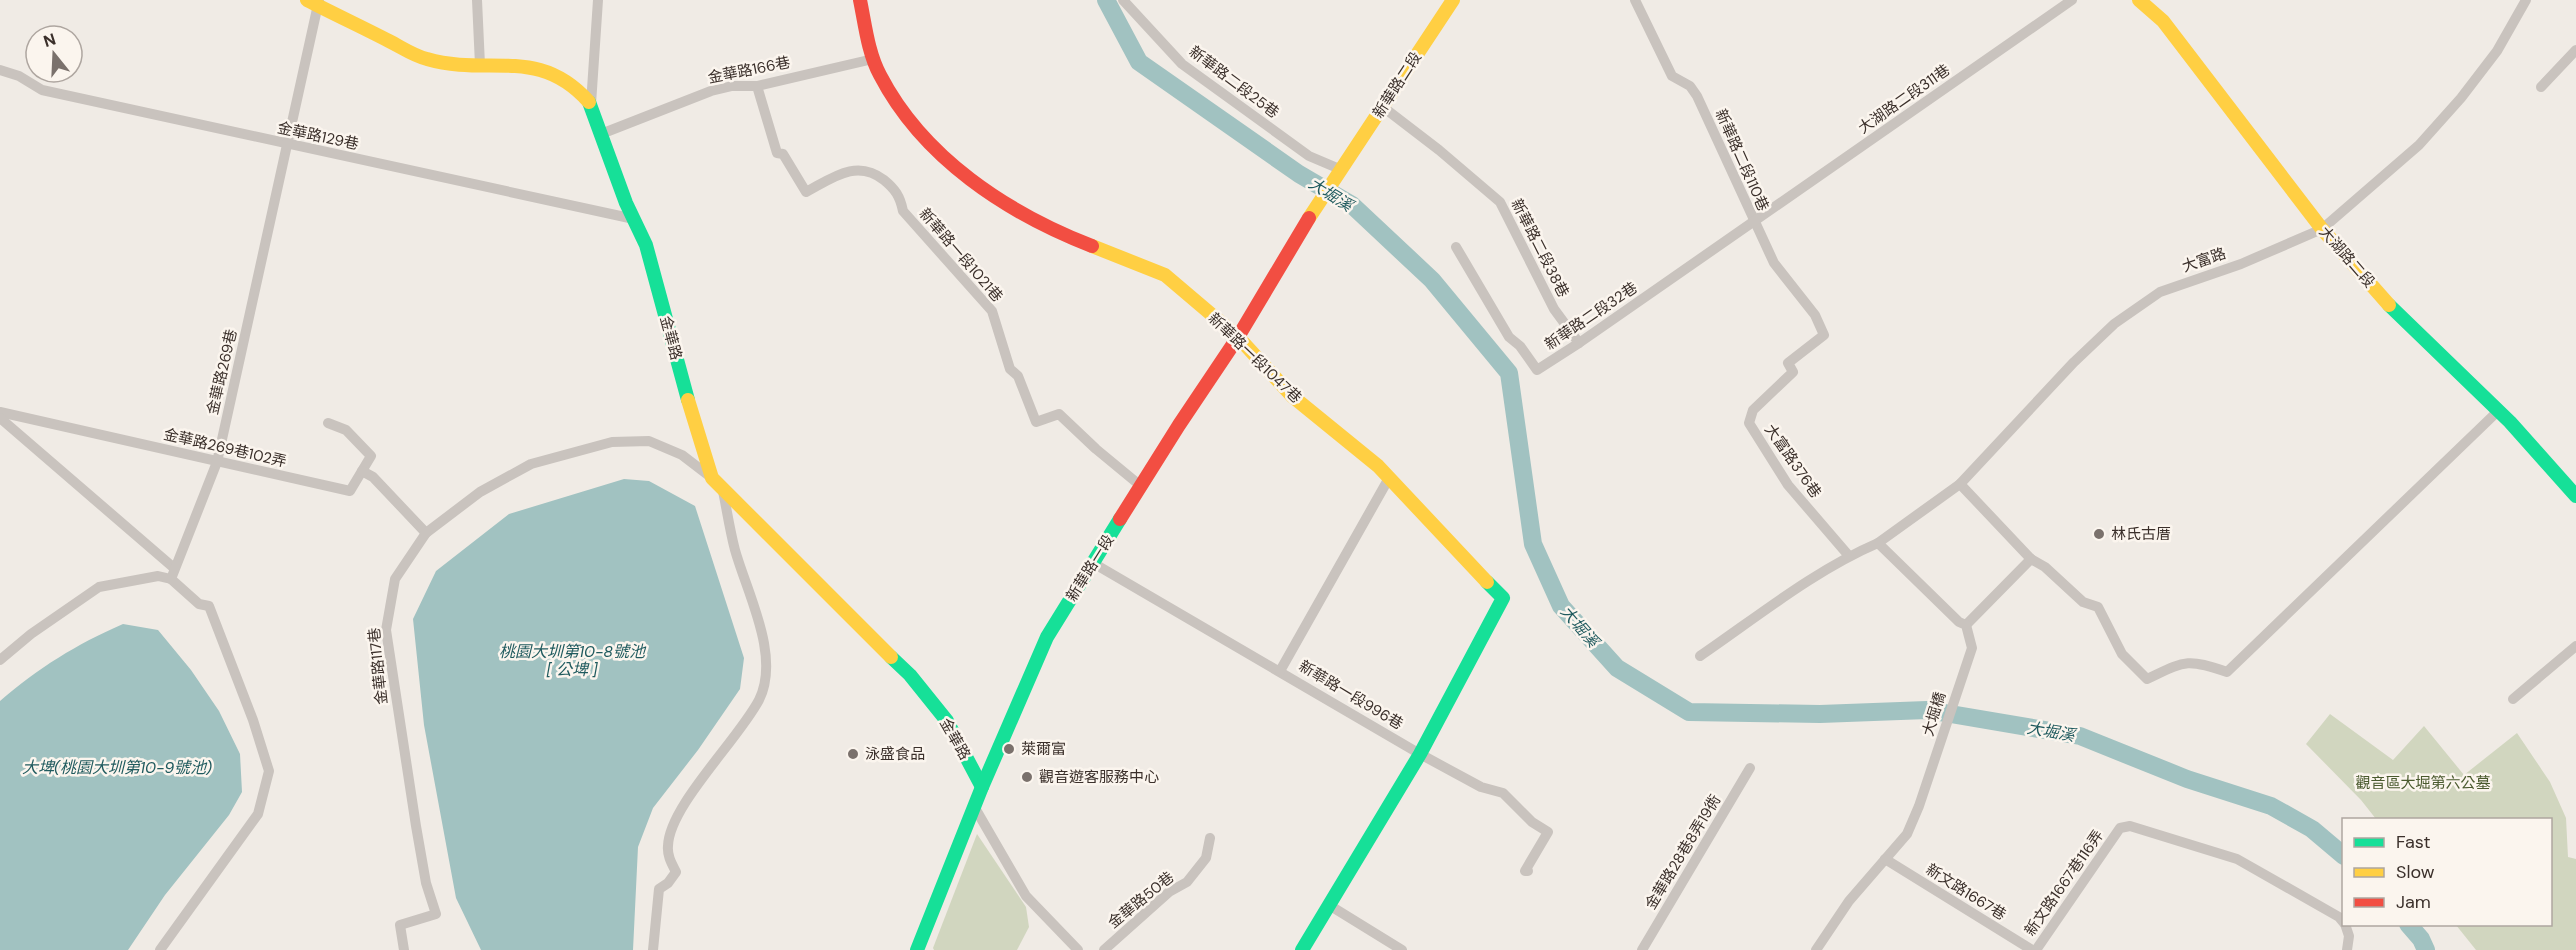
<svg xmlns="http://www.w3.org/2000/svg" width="2576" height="950" font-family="'DM Sans','Noto Sans TC',sans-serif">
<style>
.green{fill:#d1d6bf}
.water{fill:#a1c2c1}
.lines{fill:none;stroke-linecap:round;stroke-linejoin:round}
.river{stroke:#a1c2c1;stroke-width:18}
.street{stroke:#c9c3be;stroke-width:10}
.fast{stroke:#16e098;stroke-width:14}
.slow{stroke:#ffcf43;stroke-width:14}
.jam{stroke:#f24e42;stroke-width:14}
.poi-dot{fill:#7a716c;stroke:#fbf5ee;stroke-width:2}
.labels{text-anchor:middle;stroke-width:5;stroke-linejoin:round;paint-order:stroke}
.street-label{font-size:15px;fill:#3b302b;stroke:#fbf5ee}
.poi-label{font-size:15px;fill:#3b302b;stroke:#fbf5ee;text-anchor:start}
.park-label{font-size:15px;fill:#4a5a2e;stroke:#fbf5ee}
.water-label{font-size:16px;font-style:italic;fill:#1f5a5e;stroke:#fbf5ee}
</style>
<rect width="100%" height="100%" fill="#f0ebe5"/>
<g class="green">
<polygon points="2330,714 2393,760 2424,726 2464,775 2517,733 2550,782 2566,818 2568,857 2576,859 2576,950 2476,950 2456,925 2550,924 2550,820 2376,819 2361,800 2306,744"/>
<polygon points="977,834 1026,907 1029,927 1017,950 934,950 933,948"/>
</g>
<g class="water">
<polygon points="624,479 649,481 695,506 744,658 740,689 698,750 653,808 638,847 633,950 481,950 456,898 424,725 413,619 436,571 509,514"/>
<path d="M 123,624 L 158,630 L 191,670 L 219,711 L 240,754 L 242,792 L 229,815 L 165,895 L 128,950 L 0,950 L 0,701 C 40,667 75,645 123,624 Z"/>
</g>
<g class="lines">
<g class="river">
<polyline points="1106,0 1139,62 1299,174 1352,205 1432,280 1509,373 1533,544 1561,606 1617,668 1689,712 1820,714 1927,710 2080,736 2187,779 2271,806 2312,829 2344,856"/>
<polyline points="2408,924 2421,939 2426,950"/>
</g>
<g class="street">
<polyline points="477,0 480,65"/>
<polyline points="1123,0 1182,64 1309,156 1342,170"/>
<polyline points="1635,0 1672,76 1690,86 1697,96 1774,263 1815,315 1824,335 1788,363 1793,372 1753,410 1749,423 1788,485 1849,556"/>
<polyline points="0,70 19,76 42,90 634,219"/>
<path d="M 757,86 L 777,153 L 783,154 L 806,192 C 831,179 856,158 884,180 C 895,189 900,196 903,211 L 992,311 L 1010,369 L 1018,376 L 1036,422 L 1059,414 L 1096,449 L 1142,487"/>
<polyline points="2541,87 2576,50"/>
<polyline points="591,104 598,0"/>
<polyline points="1383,107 1439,150 1500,202 1554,309 1579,343"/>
<polyline points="601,134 711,91 732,86 757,86 873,59"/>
<polyline points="1456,247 1509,337 1520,346 1537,370 1579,343 2072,0"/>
<polyline points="0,412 350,491 371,456 346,430 328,423"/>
<polyline points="0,418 174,568"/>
<polyline points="362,471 373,477 426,533"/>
<polyline points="1960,484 2031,559 1966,625"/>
<polyline points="1878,543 1960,484 2074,362 2114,324 2160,292 2241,264 2322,229 2419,145 2461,98 2497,51 2526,0"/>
<path d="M 2031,559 L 2045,567 L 2083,602 L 2098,607 L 2122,654 L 2147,679 C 2185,661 2186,658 2227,672 L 2498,411"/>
<polyline points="1093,563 1420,754 1481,787 1503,793 1532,822 1548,832 1525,871 1528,871"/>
<path d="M 1700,656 C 1757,617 1815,570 1878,543 L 1959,622 L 1966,625 L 1972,648 L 1919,806 L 1907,834 L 1849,901 L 1816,950"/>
<polyline points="0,660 31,634 99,587 158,576 171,579"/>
<polyline points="1280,671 1389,478"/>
<polyline points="2513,699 2576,646"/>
<polyline points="975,808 1026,896 1078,950"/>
<polyline points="1885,859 2032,950"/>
<polyline points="1329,905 1402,950"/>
<polyline points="2345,924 2349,936 2347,950"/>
<polyline points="160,950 258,814 269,771 253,720 209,606 199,604 171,579 217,462 319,0"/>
<polyline points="404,950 400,925 436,914 426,883 416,826 386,630 395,579 426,533 480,492 531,464 612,442 649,441 682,455 712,478"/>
<path d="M 653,950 L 659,889 L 668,883 L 676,872 C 672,864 667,856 668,846 C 669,806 738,740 759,700 C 781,656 747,593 735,550 C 730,531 727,511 723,491"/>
<polyline points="1104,950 1169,892 1187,882 1206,858 1210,838"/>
<polyline points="1642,950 1750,768"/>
<polyline points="2036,950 2120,828 2130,826 2237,859 2339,917 2344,923"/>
</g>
<g class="fast">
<polyline points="589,102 626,203 646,245 688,400"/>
<polyline points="2389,305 2510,422 2576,496"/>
<polyline points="891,657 910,675 947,721 982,787"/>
<polyline points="917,950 982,787 1047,637 1120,519"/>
<polyline points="1302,950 1420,754 1503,598 1487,582"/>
</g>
<g class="slow">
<path d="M 307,0 C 334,14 362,27 389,41 C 401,47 414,56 427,59 C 489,77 538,45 589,102"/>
<polyline points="2139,0 2163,21 2322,229 2389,305"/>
<polyline points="1309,218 1453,0"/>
<polyline points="1092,246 1165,275 1238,337 1292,396 1378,466 1487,582"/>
<polyline points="688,400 712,478 891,657"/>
</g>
<g class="jam">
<path d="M 860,0 C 865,24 868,53 880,75 C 923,158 1007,213 1092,246"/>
<polyline points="1120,519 1179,425 1238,337 1309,218"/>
</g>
</g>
<g class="poi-dot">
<circle cx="2099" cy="534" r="6"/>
<circle cx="1009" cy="749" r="6"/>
<circle cx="853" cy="754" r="6"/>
<circle cx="1027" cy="777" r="6"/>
</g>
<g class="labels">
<g class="street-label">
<text transform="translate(749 70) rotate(-11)" y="5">金華路166巷</text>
<text transform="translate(1234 82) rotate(37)" y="5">新華路二段25巷</text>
<text transform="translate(1397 85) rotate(-57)" y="5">新華路二段</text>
<text transform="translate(1904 99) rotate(-35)" y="5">大湖路二段311巷</text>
<text transform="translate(318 136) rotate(12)" y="5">金華路129巷</text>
<text transform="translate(1742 160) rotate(66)" y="5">新華路二段110巷</text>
<text transform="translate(1540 248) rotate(63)" y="5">新華路二段38巷</text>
<text transform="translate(961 255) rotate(49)" y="5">新華路一段1021巷</text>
<text transform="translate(2347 257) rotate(49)" y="5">大湖路二段</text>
<text transform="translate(2204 260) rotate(-19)" y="5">大富路</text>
<text transform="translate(1591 316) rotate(-34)" y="5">新華路二段32巷</text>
<text transform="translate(671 338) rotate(75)" y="5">金華路</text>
<text transform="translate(1255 358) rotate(44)" y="5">新華路一段1047巷</text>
<text transform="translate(222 372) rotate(-77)" y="5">金華路269巷</text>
<text transform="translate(225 448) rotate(13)" y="5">金華路269巷102弄</text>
<text transform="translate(1793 461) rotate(55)" y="5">大富路376巷</text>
<text transform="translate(1090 568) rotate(-58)" y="5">新華路一段</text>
<text transform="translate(378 666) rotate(-96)" y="5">金華路117巷</text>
<text transform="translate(1351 695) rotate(31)" y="5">新華路一段996巷</text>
<text transform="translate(1934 714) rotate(-73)" y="5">大堀橋</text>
<text transform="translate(955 739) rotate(60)" y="5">金華路</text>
<text transform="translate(1683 852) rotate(-59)" y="5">金華路28巷8弄19衖</text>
<text transform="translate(2064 883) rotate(-55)" y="5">新文路1667巷116弄</text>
<text transform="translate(1966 892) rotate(32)" y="5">新文路1667巷</text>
<text transform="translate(1141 900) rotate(-39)" y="5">金華路50巷</text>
</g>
<g class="poi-label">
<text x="2111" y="539">林氏古厝</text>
<text x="1021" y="754">萊爾富</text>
<text x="865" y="759">泳盛食品</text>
<text x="1039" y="782">觀音遊客服務中心</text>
</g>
<g class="park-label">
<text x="2423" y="788">觀音區大堀第六公墓</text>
</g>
<g class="water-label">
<text transform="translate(1331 194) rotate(32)" y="6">大堀溪</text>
<text transform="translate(1580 626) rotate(49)" y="6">大堀溪</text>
<text x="572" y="657">桃園大圳第10-8號池<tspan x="572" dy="18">[ 公埤 ]</tspan></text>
<text transform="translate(2051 731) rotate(10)" y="6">大堀溪</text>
<text x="117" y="773">大埤(桃園大圳第10-9號池)</text>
</g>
</g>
<rect x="2342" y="818" width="210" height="108" fill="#fbf5ee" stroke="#aea6a0" stroke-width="1.5"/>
<rect x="2354" y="838" width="30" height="9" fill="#16e098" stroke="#aea6a0" stroke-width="1.5"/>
<text x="2396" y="848" font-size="18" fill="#3b302b">Fast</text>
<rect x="2354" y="868" width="30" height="9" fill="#ffcf43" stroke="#aea6a0" stroke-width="1.5"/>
<text x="2396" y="878" font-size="18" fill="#3b302b">Slow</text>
<rect x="2354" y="898" width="30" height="9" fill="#f24e42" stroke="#aea6a0" stroke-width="1.5"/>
<text x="2396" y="908" font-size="18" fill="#3b302b">Jam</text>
<g transform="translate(54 54) rotate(342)"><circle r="28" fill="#fbf5ee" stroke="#aea6a0" stroke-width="1.5"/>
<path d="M0-4.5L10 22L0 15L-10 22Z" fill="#7a716c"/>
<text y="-9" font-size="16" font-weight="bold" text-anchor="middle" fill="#3b302b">N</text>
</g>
</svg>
